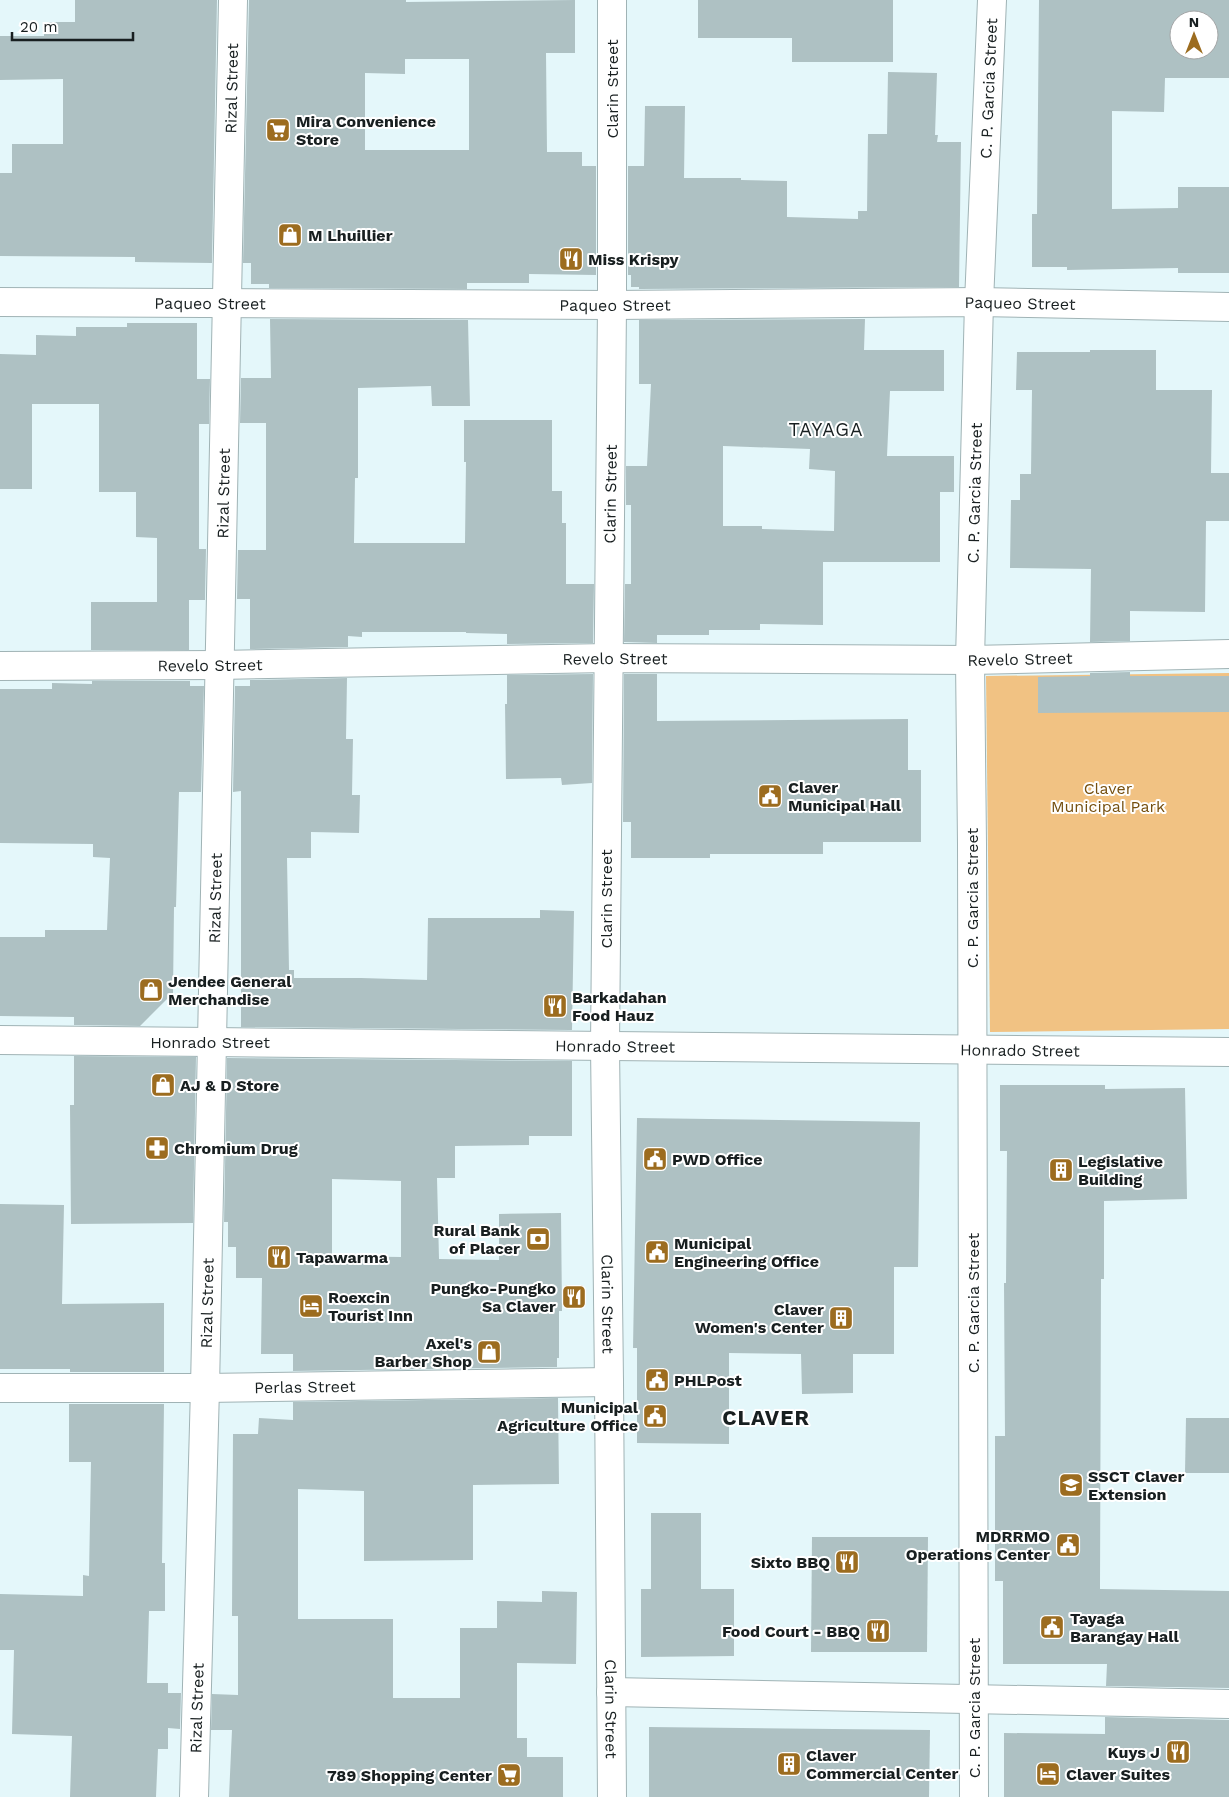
<svg xmlns="http://www.w3.org/2000/svg" width="1229" height="1797" font-family="'Work Sans',sans-serif">
<style>
.green{fill:#f1c283}
.building{fill:#aec1c3;fill-rule:evenodd}
.lines{fill:none;stroke-linecap:round;stroke-linejoin:round}
.minor-casing{stroke:#a0b3b5;stroke-width:30}
.tertiary-casing{stroke:#a0b3b5;stroke-width:30}
.minor{stroke:#fff;stroke-width:28}
.tertiary{stroke:#fff;stroke-width:28}
.labels{text-anchor:middle;stroke-width:4;stroke-linejoin:round;paint-order:stroke}
.street-label{font-size:16px;fill:#181f20;stroke:#fff}
.poi-label{font-size:16px;font-weight:bold;fill:#181f20;stroke:#fff;text-anchor:start}
.park-label{font-size:16px;fill:#754f0f;stroke:#fff}
.quarter-label{font-size:19px;letter-spacing:1px;fill:#181f20;stroke:#fff}
.district-label{font-size:21px;font-weight:bold;letter-spacing:1px;fill:#181f20;stroke:#fff}
</style>
<rect width="100%" height="100%" fill="#e4f7fa"/>
<polygon class="green" points="1229,673 1229,1029 990,1032 986,676"/>
<g class="building">
<polygon points="75,0 217,0 212,263 135,262 135,257 0,256 0,173 12,173 12,144 63,144 63,79 0,80 0,36 44,36 44,22 75,22"/>
<path d="M 249,0 L 406,0 L 406,2 L 575,0 L 575,53 L 546,53 L 547,152 L 582,152 L 582,166 L 596,166 L 596,275 L 529,274 L 529,283 L 467,283 L 467,289 L 269,288 L 269,284 L 251,284 L 251,263 L 243,263 ZM 405,59 L 469,59 L 469,150 L 365,150 L 365,73 L 405,74 Z"/>
<polygon points="698,0 893,0 893,62 792,62 792,38 698,38"/>
<path d="M 1039,0 L 1229,0 L 1229,78 L 1165,78 L 1164,112 L 1112,111 L 1112,209 L 1178,208 L 1178,187 L 1229,187 L 1229,273 L 1178,273 L 1178,268 L 1067,270 L 1067,267 L 1032,267 L 1032,214 L 1037,214 ZM 1179,20 L 1209,20 L 1209,50 L 1179,50 Z"/>
<polygon points="888,72 937,73 935,135 938,135 937,142 961,142 959,287 639,289 639,287 631,287 631,275 628,275 628,166 644,166 645,106 685,106 684,178 741,178 741,180 787,181 787,217 858,219 858,211 867,211 868,134 887,134"/>
<polygon points="270,319 468,320 470,406 432,406 431,386 358,388 358,478 355,478 354,543 465,543 466,462 464,462 464,420 552,420 552,491 562,491 562,523 566,523 566,584 594,584 593,643 507,644 507,634 466,633 466,632 362,632 362,637 348,636 348,647 250,649 250,599 237,599 238,550 266,550 266,423 240,423 241,378 271,378"/>
<path d="M 865,319 L 864,350 L 944,350 L 944,391 L 890,391 L 887,456 L 954,456 L 954,492 L 940,492 L 940,562 L 823,562 L 823,625 L 760,624 L 760,630 L 709,630 L 709,635 L 657,635 L 657,643 L 624,642 L 625,584 L 631,584 L 631,505 L 626,505 L 626,466 L 647,466 L 651,384 L 639,384 L 639,320 ZM 723,446 L 810,449 L 809,469 L 835,471 L 834,531 L 762,529 L 762,526 L 723,526 Z"/>
<polygon points="127,323 197,323 197,379 210,379 209,424 199,424 199,549 206,549 205,600 189,600 189,650 91,650 91,602 157,602 157,538 136,537 136,492 99,492 99,404 32,404 32,489 0,489 0,354 36,355 36,335 76,336 76,327 127,327"/>
<polygon points="1090,350 1156,350 1156,390 1212,390 1211,473 1229,473 1229,521 1206,521 1205,612 1130,611 1130,641 1090,642 1091,569 1010,568 1011,500 1020,500 1020,474 1031,474 1032,390 1016,390 1017,352 1090,352"/>
<polygon points="1130,672 1130,676 1229,676 1229,712 1038,713 1038,677 1090,676 1090,673"/>
<polygon points="593,674 592,783 562,785 561,778 506,779 505,704 507,704 507,675"/>
<polygon points="624,674 657,674 657,721 908,719 908,770 921,770 921,842 823,842 823,854 710,854 710,858 631,858 631,822 623,822"/>
<polygon points="347,678 346,739 353,739 352,795 360,795 359,833 311,832 311,858 287,858 289,970 294,970 294,978 361,978 427,980 428,918 540,918 540,910 574,911 572,1030 241,1027 241,791 233,792 235,686 250,686 250,680"/>
<polygon points="92,681 190,681 190,686 204,686 201,792 179,792 176,907 174,907 173,993 140,1026 74,1025 74,1017 0,1016 0,937 45,937 45,930 107,930 110,858 93,857 93,844 0,843 0,689 52,689 52,683 92,684"/>
<polygon points="74,1056 196,1057 193,1223 71,1224 70,1105 74,1105"/>
<path d="M 227,1058 L 572,1061 L 572,1136 L 529,1136 L 529,1145 L 455,1146 L 455,1178 L 437,1178 L 439,1259 L 499,1260 L 499,1214 L 561,1213 L 562,1311 L 559,1311 L 559,1358 L 557,1358 L 557,1367 L 293,1371 L 293,1354 L 261,1354 L 262,1278 L 236,1278 L 236,1247 L 228,1247 L 228,1222 L 224,1222 ZM 332,1179 L 401,1181 L 401,1257 L 332,1256 Z"/>
<polygon points="1000,1085 1105,1085 1105,1089 1185,1088 1187,1199 1104,1201 1104,1279 1101,1279 1100,1589 1229,1591 1229,1688 1106,1686 1107,1664 1003,1664 1003,1581 995,1581 995,1436 1005,1436 1004,1283 1006,1283 1007,1151 1000,1151"/>
<polygon points="637,1118 920,1122 918,1267 894,1267 894,1354 853,1354 853,1393 802,1394 801,1354 729,1353 729,1444 637,1443 637,1348 633,1348"/>
<polygon points="0,1204 64,1205 62,1304 164,1303 164,1372 70,1372 70,1369 0,1369"/>
<polygon points="558,1398 559,1484 473,1485 473,1560 364,1561 364,1491 298,1489 298,1619 393,1619 393,1698 460,1698 460,1628 497,1628 497,1601 542,1602 542,1591 577,1592 576,1664 517,1663 517,1738 527,1738 527,1757 563,1757 563,1797 229,1797 232,1730 211,1730 212,1694 238,1695 238,1616 232,1616 233,1434 258,1434 259,1418 293,1420 293,1402"/>
<polygon points="69,1404 164,1404 162,1563 165,1563 165,1611 149,1611 147,1683 168,1683 168,1693 181,1693 180,1729 168,1728 168,1749 158,1749 156,1797 70,1797 72,1736 12,1734 14,1650 0,1650 0,1594 83,1596 83,1575 89,1576 91,1462 69,1462"/>
<polygon points="1186,1418 1229,1418 1229,1473 1185,1473"/>
<polygon points="651,1513 701,1513 701,1589 734,1589 734,1656 641,1657 641,1589 651,1589"/>
<polygon points="812,1537 928,1537 927,1652 811,1652"/>
<polygon points="1105,1717 1229,1720 1229,1797 1004,1797 1004,1733 1105,1734"/>
<polygon points="649,1727 930,1730 929,1797 649,1797"/>
</g>
<g class="lines">
<defs>
<g id="minor">
<path id="s1" d="M 612,0 L 612,305 L 605,1046 L 609,1382 L 612,1797"/>
<path id="s2" d="M 0,302 L 612,305 L 979,302 L 1229,307"/>
<path id="s3" d="M 0,666 L 219,665 L 608,658 L 970,660 L 1229,654"/>
<path id="s4" d="M 211,1042 L 1229,1052"/>
<path id="s5" d="M 0,1388 L 205,1388 L 609,1382"/>
<polyline points="611,1692 1229,1704"/>
<path id="s6" d="M 974,1797 L 972,844 L 970,660 L 979,302 L 992,0"/>
</g>
<g id="tertiary">
<polyline points="0,1040 211,1042"/>
<path id="s7" d="M 194,1797 L 205,1388 L 233,0"/>
</g>
</defs>
<use href="#minor" class="minor-casing"/>
<use href="#tertiary" class="tertiary-casing"/>
<use href="#minor" class="minor"/>
<use href="#tertiary" class="tertiary"/>
</g>
<defs>
<symbol id="supermarket-square" viewBox="-11 -11 22 22"><rect x="-9" y="-9" width="18" height="18" rx="4" fill="#9c6c1f" stroke="#fff"/><path d="M-6-5.5h2.5l.6 2H6L4.5 2H-2.5L-4.4-4H-6ZM-1.5 3.2a1.3 1.3 0 1 0 .1 0ZM3 3.2a1.3 1.3 0 1 0 .1 0Z" fill="#fff"/></symbol>
<symbol id="shop-square" viewBox="-11 -11 22 22"><rect x="-9" y="-9" width="18" height="18" rx="4" fill="#9c6c1f" stroke="#fff"/><path d="M-5-2.5h2.3a2.7 3.5 0 0 1 5.4 0H5L5.5 6h-11ZM-1.5-2.5h3a1.5 2.3 0 0 0-3 0Z" fill="#fff"/></symbol>
<symbol id="restaurant-square" viewBox="-11 -11 22 22"><rect x="-9" y="-9" width="18" height="18" rx="4" fill="#9c6c1f" stroke="#fff"/><path d="M-5-6h1v4h1v-4h1v4h1v-4h1v5L-1.5 .5V6h-2V.5L-5-1ZM5-6V6H3V1.5H1.5Q1.5-4 5-6Z" fill="#fff"/></symbol>
<symbol id="civic-square" viewBox="-11 -11 22 22"><rect x="-9" y="-9" width="18" height="18" rx="4" fill="#9c6c1f" stroke="#fff"/><path d="M-.6-6.5H3V-4.5H.6V-3L4-1V1h2V6H-6V1h2V-1L-.6-3ZM-1.2 2.5V6h2.4V2.5Z" fill="#fff"/></symbol>
<symbol id="pharmacy-square" viewBox="-11 -11 22 22"><rect x="-9" y="-9" width="18" height="18" rx="4" fill="#9c6c1f" stroke="#fff"/><path d="M-2-6h4v4h4v4h-4v4h-4v-4h-4v-4h4Z" fill="#fff"/></symbol>
<symbol id="building-square" viewBox="-11 -11 22 22"><rect x="-9" y="-9" width="18" height="18" rx="4" fill="#9c6c1f" stroke="#fff"/><path d="M-4-6H4V6H1V3H-1V6H-4ZM-2.5-4.3h1.7v1.8h-1.7ZM.8-4.3h1.7v1.8H.8ZM-2.5-1h1.7V.8h-1.7ZM.8-1h1.7V.8H.8Z" fill="#fff"/></symbol>
<symbol id="bank-square" viewBox="-11 -11 22 22"><rect x="-9" y="-9" width="18" height="18" rx="4" fill="#9c6c1f" stroke="#fff"/><path d="M-6-4H6V4H-6ZM0-2.3a2.3 2.3 0 1 0 0 4.6a2.3 2.3 0 1 0 0-4.6Z" fill="#fff"/></symbol>
<symbol id="hotel-square" viewBox="-11 -11 22 22"><rect x="-9" y="-9" width="18" height="18" rx="4" fill="#9c6c1f" stroke="#fff"/><path d="M-6-4.5h1.5V1H6V5H4.5V3h-9V5H-6ZM-4 0a1.8 1.8 0 1 1 3.6 0ZM.5 0V-2.5h3Q6-2.5 6 0Z" fill="#fff"/></symbol>
<symbol id="university-square" viewBox="-11 -11 22 22"><rect x="-9" y="-9" width="18" height="18" rx="4" fill="#9c6c1f" stroke="#fff"/><path d="M0-5L7-2L0 1L-7-2ZM-4 1L0 2.5L4 1V4Q0 6-4 4Z" fill="#fff"/></symbol>
</defs>
<g fill-rule="evenodd">
<use href="#supermarket-square" x="264" y="116" width="28" height="28"/>
<use href="#shop-square" x="276" y="221" width="28" height="28"/>
<use href="#restaurant-square" x="557" y="245" width="28" height="28"/>
<use href="#civic-square" x="756" y="782" width="28" height="28"/>
<use href="#shop-square" x="137" y="976" width="28" height="28"/>
<use href="#restaurant-square" x="541" y="992" width="28" height="28"/>
<use href="#shop-square" x="149" y="1071" width="28" height="28"/>
<use href="#pharmacy-square" x="143" y="1134" width="28" height="28"/>
<use href="#civic-square" x="641" y="1145" width="28" height="28"/>
<use href="#building-square" x="1047" y="1156" width="28" height="28"/>
<use href="#bank-square" x="524" y="1225" width="28" height="28"/>
<use href="#civic-square" x="643" y="1238" width="28" height="28"/>
<use href="#restaurant-square" x="265" y="1243" width="28" height="28"/>
<use href="#restaurant-square" x="560" y="1283" width="28" height="28"/>
<use href="#hotel-square" x="297" y="1292" width="28" height="28"/>
<use href="#building-square" x="827" y="1304" width="28" height="28"/>
<use href="#shop-square" x="475" y="1338" width="28" height="28"/>
<use href="#civic-square" x="643" y="1366" width="28" height="28"/>
<use href="#civic-square" x="641" y="1402" width="28" height="28"/>
<use href="#university-square" x="1057" y="1471" width="28" height="28"/>
<use href="#civic-square" x="1054" y="1531" width="28" height="28"/>
<use href="#restaurant-square" x="833" y="1548" width="28" height="28"/>
<use href="#civic-square" x="1038" y="1613" width="28" height="28"/>
<use href="#restaurant-square" x="864" y="1617" width="28" height="28"/>
<use href="#restaurant-square" x="1164" y="1738" width="28" height="28"/>
<use href="#building-square" x="775" y="1750" width="28" height="28"/>
<use href="#hotel-square" x="1034" y="1760" width="28" height="28"/>
<use href="#supermarket-square" x="495" y="1761" width="28" height="28"/>
</g>
<g class="labels">
<g class="street-label">
<text dy="6" stroke="none"><textPath href="#s7" startOffset="1709">Rizal Street</textPath></text>
<text transform="translate(612 89) rotate(-90)" y="6">Clarin Street</text>
<text dy="6" stroke="none"><textPath href="#s6" startOffset="1709">C. P. Garcia Street</textPath></text>
<text dy="6" stroke="none"><textPath href="#s2" startOffset="210">Paqueo Street</textPath></text>
<text dy="6" stroke="none"><textPath href="#s2" startOffset="1020">Paqueo Street</textPath></text>
<text dy="6" stroke="none"><textPath href="#s2" startOffset="615">Paqueo Street</textPath></text>
<text dy="6" stroke="none"><textPath href="#s6" startOffset="1304">C. P. Garcia Street</textPath></text>
<text dy="6" stroke="none"><textPath href="#s7" startOffset="1304">Rizal Street</textPath></text>
<text transform="translate(610 494) rotate(-89)" y="6">Clarin Street</text>
<text dy="6" stroke="none"><textPath href="#s3" startOffset="615">Revelo Street</textPath></text>
<text dy="6" stroke="none"><textPath href="#s3" startOffset="1020">Revelo Street</textPath></text>
<text dy="6" stroke="none"><textPath href="#s3" startOffset="210">Revelo Street</textPath></text>
<text transform="translate(972 898) rotate(-90)" y="6">C. P. Garcia Street</text>
<text dy="6" stroke="none"><textPath href="#s7" startOffset="899">Rizal Street</textPath></text>
<text transform="translate(606 899) rotate(-90)" y="6">Clarin Street</text>
<text x="210" y="1048">Honrado Street</text>
<text dy="6" stroke="none"><textPath href="#s4" startOffset="404">Honrado Street</textPath></text>
<text dy="6" stroke="none"><textPath href="#s4" startOffset="809">Honrado Street</textPath></text>
<text dy="6" stroke="none"><textPath href="#s7" startOffset="494">Rizal Street</textPath></text>
<text dy="6" stroke="none"><textPath href="#s1" startOffset="1304">Clarin Street</textPath></text>
<text transform="translate(973 1303) rotate(-90)" y="6">C. P. Garcia Street</text>
<text dy="6" stroke="none"><textPath href="#s5" startOffset="305">Perlas Street</textPath></text>
<text dy="6" stroke="none"><textPath href="#s7" startOffset="89">Rizal Street</textPath></text>
<text dy="6" stroke="none"><textPath href="#s1" startOffset="1709">Clarin Street</textPath></text>
<text transform="translate(974 1708) rotate(-90)" y="6">C. P. Garcia Street</text>
</g>
<g class="poi-label">
<text x="296" y="127">Mira Convenience<tspan x="296" dy="18">Store</tspan></text>
<text x="308" y="241">M Lhuillier</text>
<text x="588" y="265">Miss Krispy</text>
<text x="788" y="793">Claver<tspan x="788" dy="18">Municipal Hall</tspan></text>
<text x="168" y="987">Jendee General<tspan x="168" dy="18">Merchandise</tspan></text>
<text x="572" y="1003">Barkadahan<tspan x="572" dy="18">Food Hauz</tspan></text>
<text x="180" y="1091">AJ &amp; D Store</text>
<text x="174" y="1154">Chromium Drug</text>
<text x="672" y="1165">PWD Office</text>
<text x="1078" y="1167">Legislative<tspan x="1078" dy="18">Building</tspan></text>
<text x="520" y="1236" text-anchor="end">Rural Bank<tspan x="520" dy="18">of Placer</tspan></text>
<text x="674" y="1249">Municipal<tspan x="674" dy="18">Engineering Office</tspan></text>
<text x="296" y="1263">Tapawarma</text>
<text x="556" y="1294" text-anchor="end">Pungko-Pungko<tspan x="556" dy="18">Sa Claver</tspan></text>
<text x="328" y="1303">Roexcin<tspan x="328" dy="18">Tourist Inn</tspan></text>
<text x="824" y="1315" text-anchor="end">Claver<tspan x="824" dy="18">Women's Center</tspan></text>
<text x="472" y="1349" text-anchor="end">Axel's<tspan x="472" dy="18">Barber Shop</tspan></text>
<text x="674" y="1386">PHLPost</text>
<text x="638" y="1413" text-anchor="end">Municipal<tspan x="638" dy="18">Agriculture Office</tspan></text>
<text x="1088" y="1482">SSCT Claver<tspan x="1088" dy="18">Extension</tspan></text>
<text x="1050" y="1542" text-anchor="end">MDRRMO<tspan x="1050" dy="18">Operations Center</tspan></text>
<text x="830" y="1568" text-anchor="end">Sixto BBQ</text>
<text x="1070" y="1624">Tayaga<tspan x="1070" dy="18">Barangay Hall</tspan></text>
<text x="860" y="1637" text-anchor="end">Food Court - BBQ</text>
<text x="1160" y="1758" text-anchor="end">Kuys J</text>
<text x="806" y="1761">Claver<tspan x="806" dy="18">Commercial Center</tspan></text>
<text x="1066" y="1780">Claver Suites</text>
<text x="492" y="1781" text-anchor="end">789 Shopping Center</text>
</g>
<g class="park-label">
<text x="1108" y="794">Claver<tspan x="1108" dy="18">Municipal Park</tspan></text>
</g>
<g class="quarter-label">
<text x="826" y="436">TAYAGA</text>
</g>
<g class="district-label">
<text x="766" y="1425">CLAVER</text>
</g>
</g>
<g transform="translate(1194 35)"><circle r="24" fill="#ffffff" stroke="#a3a5a6"/>
<path d="M0-4L9 19L0 12L-9 19Z" fill="#9c6c1f"/>
<text y="-8" font-size="14" font-weight="bold" text-anchor="middle" fill="#181f20">N</text>
</g>
<path d="M12 32v8h121v-8" fill="none" stroke="#181f20" stroke-width="2.5"/>
<text x="20" y="32" font-size="15" fill="#181f20" stroke="#ffffff" stroke-width="4" paint-order="stroke">20 m</text>
</svg>
